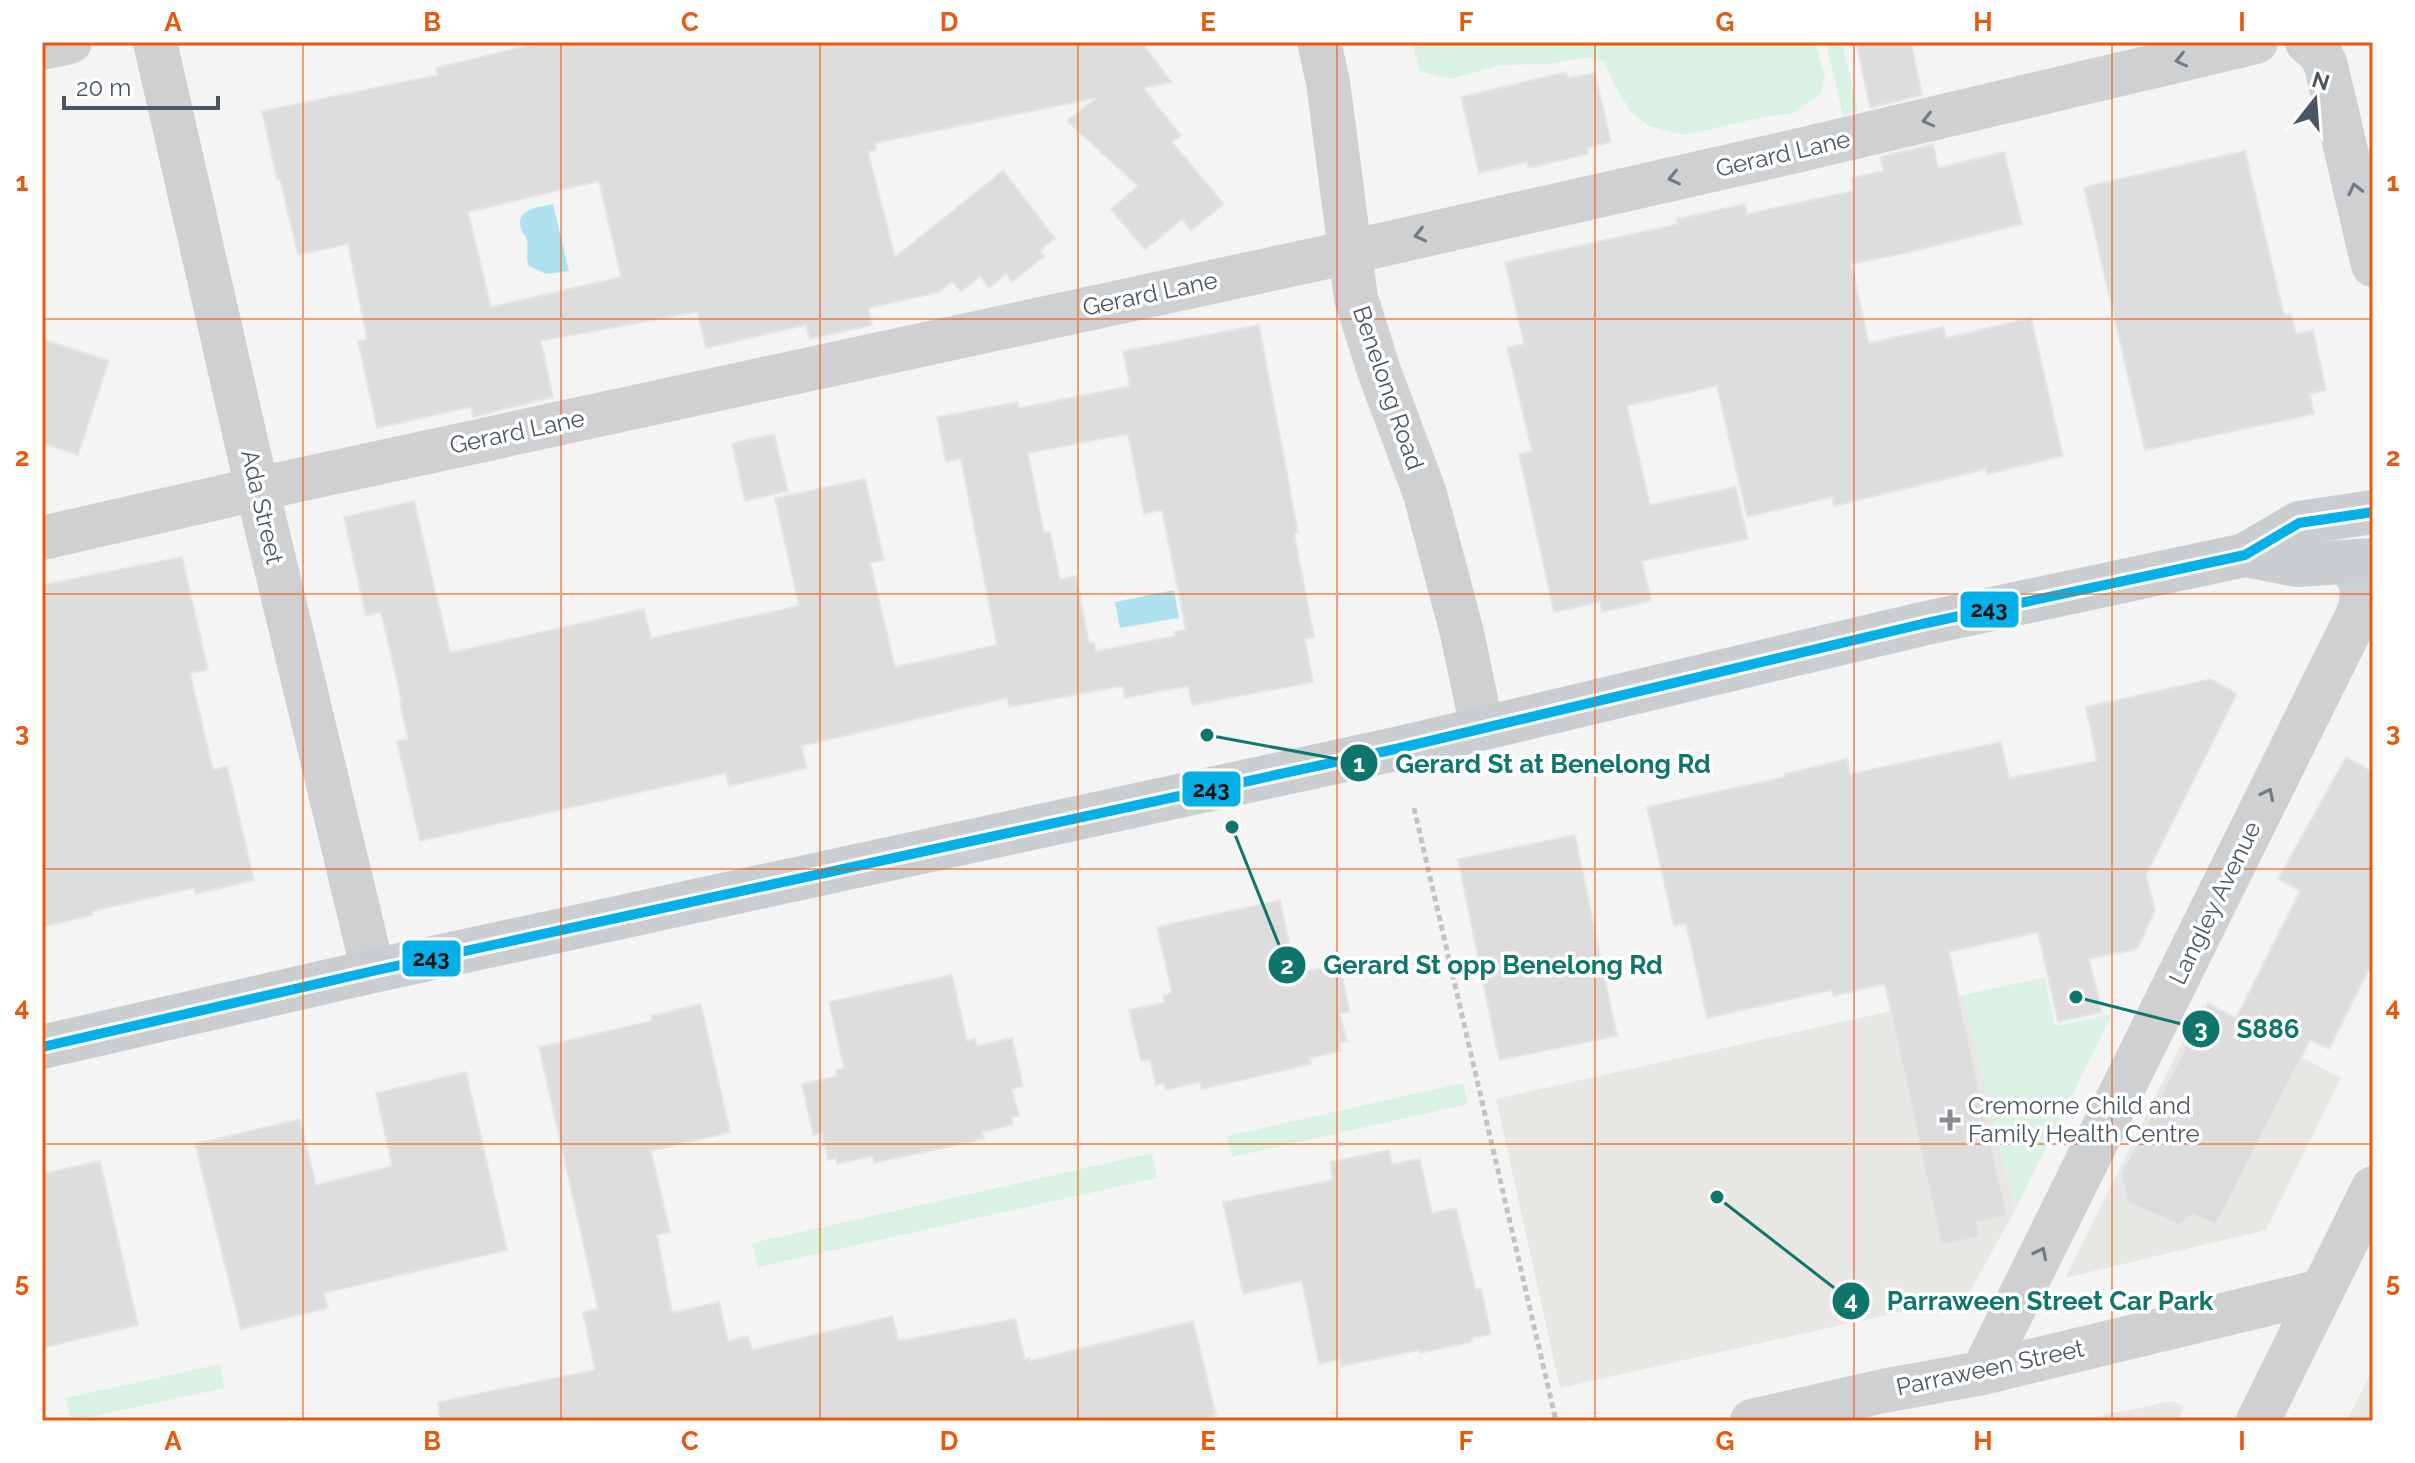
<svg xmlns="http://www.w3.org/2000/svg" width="2415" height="1463" font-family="Raleway,sans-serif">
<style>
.commercial{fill:#e8e7e3}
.green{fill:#d9f2e3}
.water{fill:#aee2f0}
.building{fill:#ddddde;stroke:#e5e6e7;stroke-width:2;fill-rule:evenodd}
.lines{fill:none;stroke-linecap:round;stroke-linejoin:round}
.path{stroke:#bcc7c4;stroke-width:5;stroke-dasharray:6 4;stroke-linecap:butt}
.minor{stroke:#ced0d2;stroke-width:44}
.major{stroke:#caced1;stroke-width:44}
.bus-1-casing{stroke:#fff;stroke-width:16}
.bus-1{stroke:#04b0e8;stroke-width:10}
.oneway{stroke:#727b83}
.grid{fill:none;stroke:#e8590c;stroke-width:2;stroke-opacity:0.55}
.poi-dot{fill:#868d94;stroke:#fff;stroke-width:3}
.labels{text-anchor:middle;stroke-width:7;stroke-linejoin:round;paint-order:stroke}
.street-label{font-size:24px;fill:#4a5661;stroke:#fff}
.poi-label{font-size:24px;fill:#4a5661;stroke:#fff;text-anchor:start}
.leader{fill:none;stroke:#0f766e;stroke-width:3}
.callout-dot{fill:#0f766e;stroke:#fff;stroke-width:3}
.mark-label{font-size:24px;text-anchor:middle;font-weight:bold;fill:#fff}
.callout-label{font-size:26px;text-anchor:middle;font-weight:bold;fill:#0f766e;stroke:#fff;stroke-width:7;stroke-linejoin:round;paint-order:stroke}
.line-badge{stroke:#fff;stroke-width:3}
.pale-badge-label{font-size:22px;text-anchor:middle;font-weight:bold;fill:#111}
.neatline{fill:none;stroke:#e8590c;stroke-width:3}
.grid-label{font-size:26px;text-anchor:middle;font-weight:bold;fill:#e8590c}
</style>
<rect width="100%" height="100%" fill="#f4f4f4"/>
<g class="commercial">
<polygon points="1963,995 2015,1210 1967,1297 1560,1388 1496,1099"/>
<polygon points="2201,1005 2341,1078 2266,1230 2065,1278"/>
<polygon points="2373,1368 2373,1421 2347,1421"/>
<polygon points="2173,1401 2184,1407 2177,1421 2075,1421"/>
</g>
<g class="green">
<polygon points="1412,42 1815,42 1825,77 1822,92 1794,113 1759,118 1684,135 1649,126 1631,112 1614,84 1604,61 1585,57 1549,64 1501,65 1450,79 1419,71"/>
<polygon points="1826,42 1842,42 1858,111 1843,115"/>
<polygon points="2045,977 2055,1026 2112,1014 2015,1210 1963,995"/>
<polygon points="1463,1083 1468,1104 1232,1157 1227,1136"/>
<polygon points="1152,1153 1157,1178 758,1267 752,1243"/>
<polygon points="220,1364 225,1388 71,1421 66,1398"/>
</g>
<g class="water">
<path d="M 553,204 L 569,271 L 546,274 L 529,266 C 525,257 529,249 527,240 C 525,232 523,236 521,228 C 515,209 539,207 553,204 Z"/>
<polygon points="1174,590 1179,618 1120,628 1115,602"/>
</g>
<g class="building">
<path d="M 543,42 L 1141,42 L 1172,82 L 1143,88 L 1181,135 L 1172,142 L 1224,204 L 1191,230 L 1182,219 L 1145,250 L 1111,209 L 1138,186 L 1067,121 L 1096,98 L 875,143 L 876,150 L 868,152 L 895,257 L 1003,171 L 1055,238 L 1040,251 L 1045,256 L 1012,282 L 1006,274 L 989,288 L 980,276 L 961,292 L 952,281 L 939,292 L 869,308 L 872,325 L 810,339 L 806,325 L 706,348 L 697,312 L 541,341 L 553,397 L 473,417 L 471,407 L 377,428 L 358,341 L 367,339 L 348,244 L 298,255 L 280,179 L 277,179 L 262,111 L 438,75 L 436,68 ZM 599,181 L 621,277 L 491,307 L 468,212 Z"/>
<polygon points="1856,42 1911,42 1922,95 1870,108"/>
<polygon points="1566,72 1568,78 1595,73 1611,142 1587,148 1588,154 1528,168 1527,162 1479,173 1461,97"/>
<polygon points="1933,144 1938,168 2004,152 2022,224 1910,252 1851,264 1869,343 1943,327 1946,338 2031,318 2063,456 1987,474 1986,469 1834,506 1832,497 1747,517 1717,386 1627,406 1650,505 1736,487 1748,539 1642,561 1651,601 1602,612 1600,602 1554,612 1519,454 1532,451 1507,347 1524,344 1505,262 1678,224 1677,219 1745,204 1747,214 1853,191 1851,178 1883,171 1880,157"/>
<polygon points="2245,151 2284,315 2291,314 2296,334 2313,330 2326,390 2310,394 2314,414 2145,450 2084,187"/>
<path d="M 1259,325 L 1298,532 L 1294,533 L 1314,637 L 1305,639 L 1313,682 L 1192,705 L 1188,686 L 1125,698 L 1123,686 L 1009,707 L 1007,698 L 801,746 L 807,768 L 729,786 L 726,773 L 420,841 L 397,741 L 408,739 L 400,703 L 402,703 L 381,612 L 366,616 L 344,517 L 414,501 L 450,653 L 644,609 L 651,638 L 799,606 L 775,498 L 865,479 L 884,560 L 870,563 L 895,667 L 997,645 L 961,459 L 946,462 L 937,417 L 1018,402 L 1019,408 L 1130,386 L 1123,351 ZM 1128,434 L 1144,514 L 1162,510 L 1186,630 L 1174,632 L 1175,636 L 1096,651 L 1094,643 L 1089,644 L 1076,576 L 1060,579 L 1050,532 L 1044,533 L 1028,453 Z"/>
<polygon points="42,339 109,361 78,455 42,443"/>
<polygon points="774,434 788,491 745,501 732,443"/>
<polygon points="182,557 208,670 190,673 213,770 227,766 254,880 196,894 194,888 92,911 93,915 42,927 42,585"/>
<polygon points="2211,679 2237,694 2146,875 2155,911 2137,949 2089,959 2102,1012 2058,1022 2038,932 1949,952 2007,1216 1976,1223 1980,1237 1941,1245 1885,984 1833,996 1832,990 1707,1018 1686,923 1674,926 1647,807 1785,777 1784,774 1847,759 1850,774 2001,742 2009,778 2097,761 2086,707"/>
<polygon points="2346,757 2373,772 2373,961 2329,1049 2310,1040 2216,1225 2194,1214 2178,1225 2128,1202 2121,1174 2208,1003 2236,1018 2300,891 2278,879"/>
<polygon points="1575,835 1617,1036 1499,1060 1458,859"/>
<polygon points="1280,900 1294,966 1303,964 1304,972 1339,964 1350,1012 1340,1014 1347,1041 1339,1043 1341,1051 1310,1058 1311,1064 1202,1089 1200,1082 1166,1090 1164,1083 1156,1085 1150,1059 1141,1061 1129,1010 1165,1002 1163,995 1172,993 1157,927"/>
<polygon points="952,975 967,1041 975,1039 977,1046 1012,1038 1023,1086 1012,1089 1019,1116 1011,1117 1013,1125 982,1132 984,1139 874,1163 873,1156 837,1164 836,1158 828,1160 822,1133 813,1135 802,1084 837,1076 836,1070 844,1068 829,1002"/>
<polygon points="701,1004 730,1132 651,1151 670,1232 657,1235 672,1313 719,1302 728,1341 748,1336 752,1350 893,1316 898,1341 1015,1319 1025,1359 1030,1358 1030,1361 1193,1321 1216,1415 1193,1421 440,1421 438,1402 595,1370 583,1312 598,1309 539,1047 652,1021 651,1016"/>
<polygon points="466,1072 507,1250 324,1293 328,1308 241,1329 195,1144 300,1119 316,1185 392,1166 376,1093"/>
<polygon points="1389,1150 1392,1164 1420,1159 1432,1213 1456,1208 1476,1290 1481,1288 1491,1334 1472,1338 1472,1342 1420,1353 1419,1350 1342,1366 1340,1359 1319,1364 1302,1281 1243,1294 1223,1202 1333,1180 1330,1162"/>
<polygon points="100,1161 138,1325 42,1348 42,1174"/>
</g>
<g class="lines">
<polyline class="path" points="1414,808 1556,1421"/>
<g class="minor">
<polyline points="155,42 257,489 373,971"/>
<polyline points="1319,42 1328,82 1356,298 1379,371 1425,494 1462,633 1482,728"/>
<polyline points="2307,42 2321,54 2326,66 2373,265"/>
<polyline points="42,48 70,42"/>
<polyline points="42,538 257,489 1350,252 1783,154 2256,42"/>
<path d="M 1982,1373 L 2357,616 C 2365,594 2364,577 2345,562"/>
<polyline points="1752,1421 1883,1391 1982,1373 2322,1291"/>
<polyline points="2258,1421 2373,1188"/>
</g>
<g class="major">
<polyline points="2245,555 2297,565 2373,560"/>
<polyline points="42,1047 373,971 1400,748 1922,624 2245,555 2299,523 2373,512"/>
</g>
<defs>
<polyline id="bus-1" points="42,1047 373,971 1400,748 1922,624 2245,555 2299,523 2373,512"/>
</defs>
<use href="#bus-1" class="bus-1-casing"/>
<use href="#bus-1" class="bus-1"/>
</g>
<defs><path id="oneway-chevron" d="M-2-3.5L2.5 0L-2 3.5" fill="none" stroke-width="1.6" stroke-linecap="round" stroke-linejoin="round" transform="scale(2)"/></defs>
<g class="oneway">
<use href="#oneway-chevron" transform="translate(2181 60) rotate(167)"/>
<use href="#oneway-chevron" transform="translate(1928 120) rotate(167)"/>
<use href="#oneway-chevron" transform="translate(1674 178) rotate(167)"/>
<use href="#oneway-chevron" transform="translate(2355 189) rotate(-103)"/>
<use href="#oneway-chevron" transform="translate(1420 235) rotate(167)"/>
<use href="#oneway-chevron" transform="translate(2268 794) rotate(-64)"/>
<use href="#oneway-chevron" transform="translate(2041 1253) rotate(-64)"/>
</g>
<path class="grid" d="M 303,42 L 303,1421M 561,42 L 561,1421M 820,42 L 820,1421M 1078,42 L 1078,1421M 1337,42 L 1337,1421M 1595,42 L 1595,1421M 1854,42 L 1854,1421M 2112,42 L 2112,1421M 42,319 L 2373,319M 42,594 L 2373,594M 42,869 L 2373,869M 42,1144 L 2373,1144"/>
<path class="poi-dot" d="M1946 1108h8v8h8v8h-8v8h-8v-8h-8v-8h8z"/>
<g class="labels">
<g class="street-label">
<text transform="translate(1783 154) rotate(-13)" y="8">Gerard Lane</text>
<text transform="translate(1150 294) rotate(-12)" y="8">Gerard Lane</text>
<text transform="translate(1388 388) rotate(71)" y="8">Benelong Road</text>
<text transform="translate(517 432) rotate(-12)" y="8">Gerard Lane</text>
<text transform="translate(262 507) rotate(77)" y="8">Ada Street</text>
<text transform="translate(2215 903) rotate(-64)" y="8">Langley Avenue</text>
<text transform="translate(1990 1368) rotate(-12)" y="8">Parraween Street</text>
</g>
<g class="poi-label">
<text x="1968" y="1114">Cremorne Child and<tspan x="1968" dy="28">Family Health Centre</tspan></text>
</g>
</g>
<path class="leader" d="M1207 735L1359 763M1232 827L1287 965M2076 997L2201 1029M1717 1197L1851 1301"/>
<g class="callout-dot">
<circle cx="1207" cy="735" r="8"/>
<circle cx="1232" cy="827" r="8"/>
<circle cx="2076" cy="997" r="8"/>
<circle cx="1717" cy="1197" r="8"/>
<circle cx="1359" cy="763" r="20"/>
<circle cx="1287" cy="965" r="20"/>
<circle cx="2201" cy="1029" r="20"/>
<circle cx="1851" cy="1301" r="20"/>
</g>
<g class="mark-label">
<text x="1359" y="772">1</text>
<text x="1287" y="974">2</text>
<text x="2201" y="1037">3</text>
<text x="1851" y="1309">4</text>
</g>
<g class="callout-label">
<text x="1553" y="773">Gerard St at Benelong Rd</text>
<text x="1493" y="974">Gerard St opp Benelong Rd</text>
<text x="2268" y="1038">S886</text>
<text x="2050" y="1310">Parraween Street Car Park</text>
</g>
<g class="line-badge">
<rect x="1959" y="590" width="61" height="39" rx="8" fill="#04b0e8"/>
<rect x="1181" y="770" width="61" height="38" rx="8" fill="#04b0e8"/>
<rect x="401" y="939" width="61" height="39" rx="8" fill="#04b0e8"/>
</g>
<g class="pale-badge-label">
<text x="1989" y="617">243</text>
<text x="1211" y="797">243</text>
<text x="431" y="966">243</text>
</g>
<rect width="2415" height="1463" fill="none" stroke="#ffffff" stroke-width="88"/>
<g transform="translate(2315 100) rotate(17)" stroke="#ffffff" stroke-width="6" paint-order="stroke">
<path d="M0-6L14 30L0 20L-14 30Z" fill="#4a5661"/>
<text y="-12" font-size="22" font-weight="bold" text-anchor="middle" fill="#4a5661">N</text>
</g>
<path d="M64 96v12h154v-12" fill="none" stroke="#4a5661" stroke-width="4"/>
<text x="76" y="96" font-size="24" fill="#4a5661" stroke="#ffffff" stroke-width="6" paint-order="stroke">20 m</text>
<rect x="44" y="44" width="2327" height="1375" class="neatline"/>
<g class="grid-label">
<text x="173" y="31">A</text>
<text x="432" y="31">B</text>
<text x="690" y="31">C</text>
<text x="949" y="31">D</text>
<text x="1208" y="31">E</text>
<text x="1466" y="31">F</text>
<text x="1725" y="31">G</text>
<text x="1983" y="31">H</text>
<text x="2242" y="31">I</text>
<text x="22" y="191">1</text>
<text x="2393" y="191">1</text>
<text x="22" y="466">2</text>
<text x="2393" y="466">2</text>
<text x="22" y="741">3</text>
<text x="2393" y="741">3</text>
<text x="22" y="1016">4</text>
<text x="2393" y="1016">4</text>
<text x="22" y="1291">5</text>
<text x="2393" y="1291">5</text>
<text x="173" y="1450">A</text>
<text x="432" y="1450">B</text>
<text x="690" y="1450">C</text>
<text x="949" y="1450">D</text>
<text x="1208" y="1450">E</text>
<text x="1466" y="1450">F</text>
<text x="1725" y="1450">G</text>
<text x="1983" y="1450">H</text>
<text x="2242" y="1450">I</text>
</g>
</svg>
